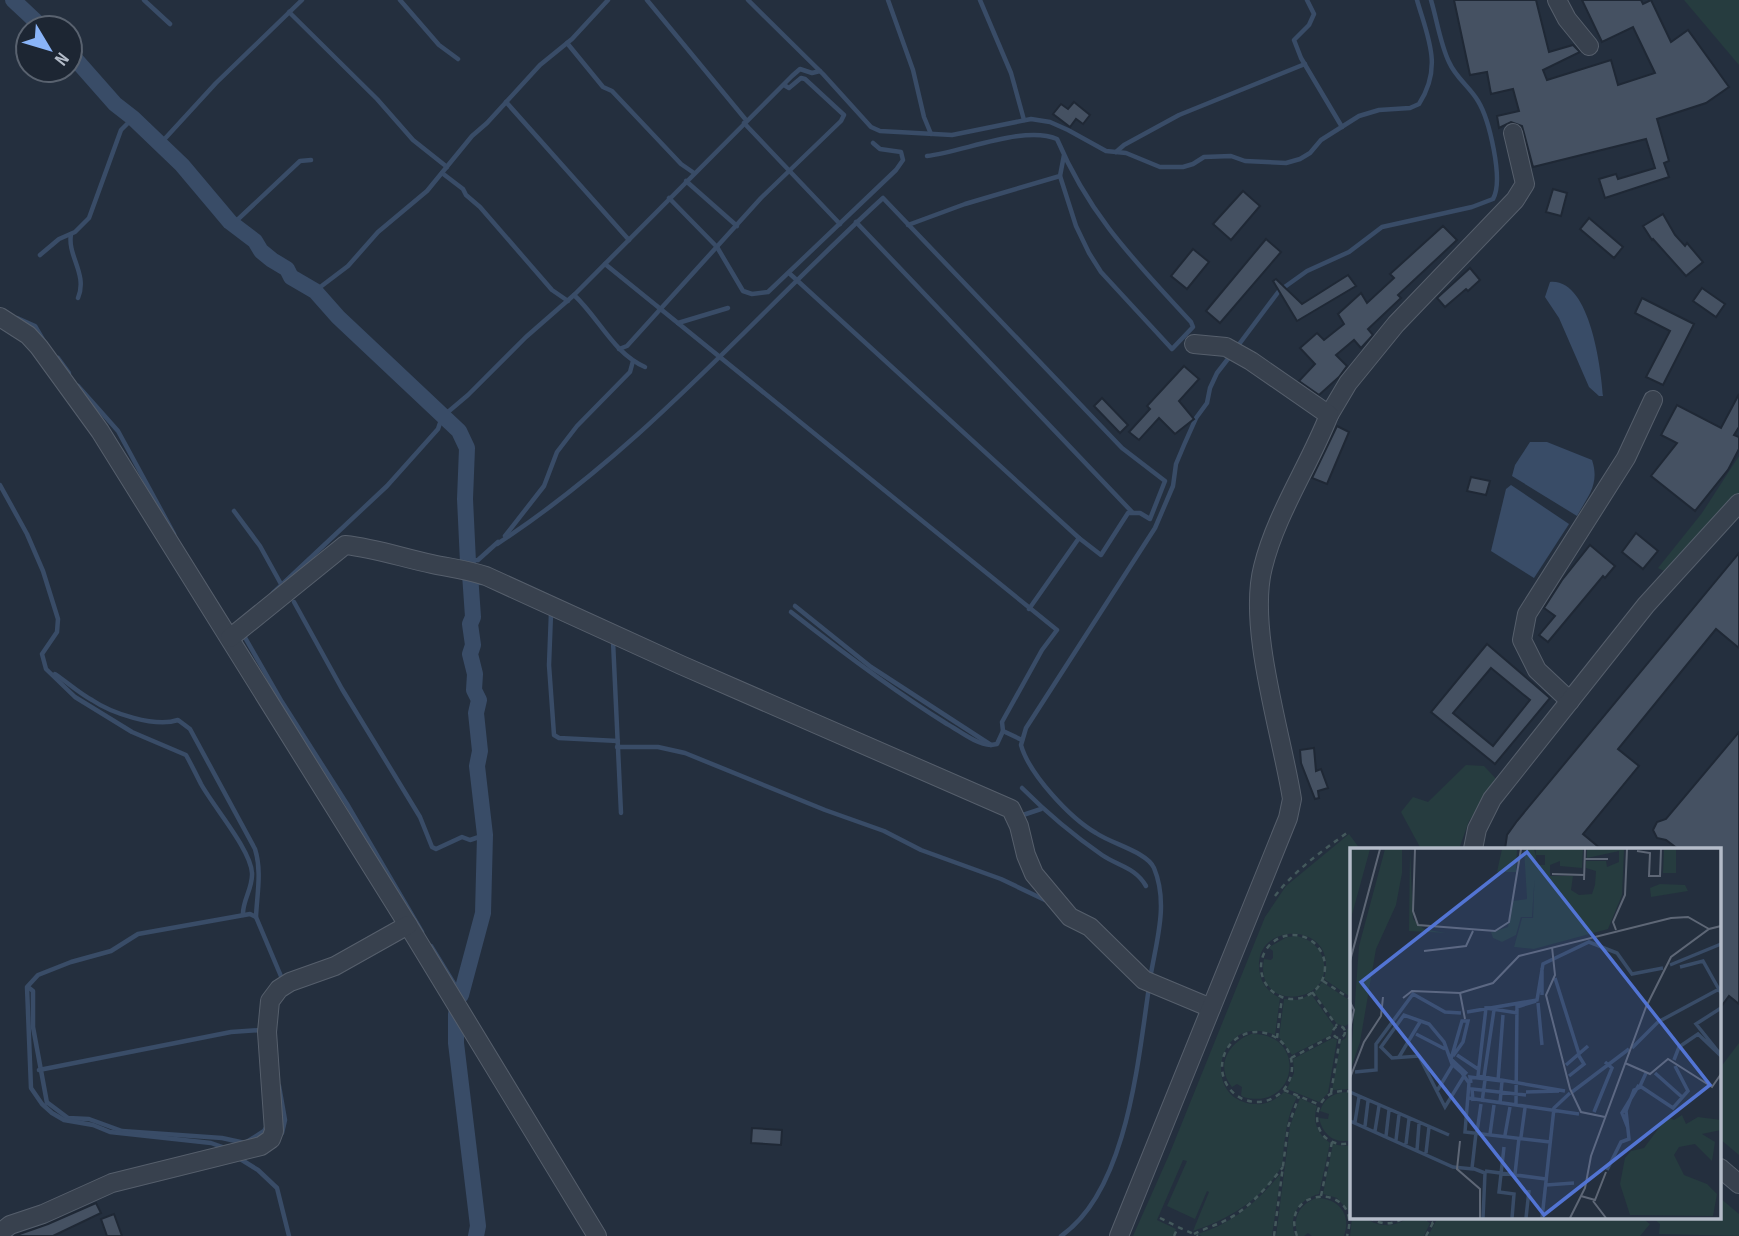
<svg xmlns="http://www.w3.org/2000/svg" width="1739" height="1236" font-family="'Sofia Sans Condensed',sans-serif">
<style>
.green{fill:#263c3f}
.water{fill:#394c67}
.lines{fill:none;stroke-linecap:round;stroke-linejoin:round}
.stream{stroke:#394c67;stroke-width:4.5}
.canal{stroke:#394c67;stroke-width:16}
.building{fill:#455162;stroke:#1f2835;stroke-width:2;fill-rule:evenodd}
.minor-casing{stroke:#565f6c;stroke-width:20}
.path{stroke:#44595c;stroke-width:2.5;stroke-dasharray:5 5;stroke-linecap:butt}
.minor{stroke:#38414e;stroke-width:18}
.inset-river{fill:none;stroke:#394c67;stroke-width:3.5}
.inset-road{fill:none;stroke:#5e6776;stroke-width:2}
.view{fill:#5274d3;fill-opacity:0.15;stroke:#5274d3;stroke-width:3.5}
.inset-edge{fill:none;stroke:#b4bcc9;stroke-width:3.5}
</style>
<rect width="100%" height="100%" fill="#242f3e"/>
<g class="green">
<polygon points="1684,0 1739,0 1739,65"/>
<polygon points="1739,456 1739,494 1668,573 1658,568 1702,513"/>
<polygon points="1466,765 1484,766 1497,780 1469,821 1459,849 1421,849 1401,812 1413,797 1428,802"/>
<path d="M 1349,834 L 1360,849 L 1352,849 L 1352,998 L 1324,979 C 1341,919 1248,920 1260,974 C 1262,985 1270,993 1280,998 L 1275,1035 C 1217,1010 1199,1101 1255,1104 C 1266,1105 1276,1100 1284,1092 L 1297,1097 C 1289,1112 1286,1128 1284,1145 C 1283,1152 1284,1161 1281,1167 C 1266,1197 1224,1222 1193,1231 L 1209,1192 L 1207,1191 L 1195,1219 L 1167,1206 L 1187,1161 L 1183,1160 L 1157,1220 L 1176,1229 L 1173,1236 L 1133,1236 L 1169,1155 L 1265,917 L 1286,886 Z"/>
<path d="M 1297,936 C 1308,939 1317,944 1322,956 C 1340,1004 1253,1015 1264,959 L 1271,960 L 1273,958 L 1273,951 L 1269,948 L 1271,946 L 1287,937 Z"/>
<polygon points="1322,982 1352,1002 1352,1022 1345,1026 1337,1024 1314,992"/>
<polygon points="1311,994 1334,1026 1331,1035 1292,1055 1279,1037 1284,999 1299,1000"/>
<polygon points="1352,1026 1352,1089 1332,1090 1341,1041 1346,1038 1347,1029"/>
<path d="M 1251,1034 C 1308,1032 1299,1112 1243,1097 L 1241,1095 L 1242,1087 L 1237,1084 L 1232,1087 C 1215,1066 1228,1043 1251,1034 Z"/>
<polygon points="1333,1038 1337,1040 1328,1093 1319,1102 1287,1089 1294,1073 1293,1059"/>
<polygon points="1739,1043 1739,1155 1720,1139 1720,1068"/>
<path d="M 1347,1092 L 1352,1094 L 1352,1140 C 1335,1144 1323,1136 1319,1118 L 1328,1119 L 1329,1114 L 1320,1111 C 1324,1098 1334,1093 1347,1092 Z"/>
<path d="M 1300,1098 L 1317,1106 C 1312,1121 1317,1134 1330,1143 L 1319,1194 C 1299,1199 1288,1216 1295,1236 L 1276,1236 L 1290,1126 Z"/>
<polygon points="1333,1144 1343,1146 1352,1145 1350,1213 1337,1198 1323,1194"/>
<path d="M 1281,1173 L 1272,1236 L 1202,1236 L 1197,1234 C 1233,1224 1258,1201 1281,1173 Z"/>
<path d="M 1316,1198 C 1339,1198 1352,1215 1344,1236 L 1312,1236 L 1308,1233 L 1304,1236 L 1298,1236 C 1292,1218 1299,1205 1316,1198 Z"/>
<polygon points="1720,1198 1739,1214 1739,1236 1659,1234 1660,1224 1652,1217 1720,1217"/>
<path d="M 1352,1217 C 1368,1217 1371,1224 1384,1225 C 1406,1227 1406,1209 1430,1223 L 1424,1236 L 1350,1236 Z"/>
<polygon points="1438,1217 1641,1217 1650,1224 1640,1236 1428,1236"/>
</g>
<g class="water">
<path d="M 1550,282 C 1590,278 1601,368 1603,396 L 1599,396 L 1589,387 L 1559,318 L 1545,297 Z"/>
<path d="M 1530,442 L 1547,442 L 1592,460 C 1600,484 1588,496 1577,516 L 1512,476 L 1515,465 Z"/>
<polygon points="1511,485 1569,524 1534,578 1491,551 1506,489"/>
</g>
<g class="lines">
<g class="stream">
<polyline points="144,0 170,24"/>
<polyline points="400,0 439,45 458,59"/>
<polyline points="647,0 746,120"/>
<path d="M 748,0 L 823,74 L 871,127 L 880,131 L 952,135 L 1031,119 L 1050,122 L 1068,130 L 1106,151 L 1126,153 L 1160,167 L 1183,167 L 1193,164 L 1204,157 L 1231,156 L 1245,161 L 1286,163 L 1300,159 L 1310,153 L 1321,140 L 1359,116 L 1379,110 L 1410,108 L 1419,104 C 1443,67 1428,38 1417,0"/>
<polyline points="888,0 913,70 924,117 931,134"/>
<polyline points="980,0 1011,73 1024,120"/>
<polyline points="1307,0 1314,14 1309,25 1294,40 1301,58 1342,127"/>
<polyline points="289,12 377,99 413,140 447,167"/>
<polyline points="567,43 603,87 612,91 681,164 694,173"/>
<polyline points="506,102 629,240"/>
<polyline points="744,123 840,224"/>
<polyline points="160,144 216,83 302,0"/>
<polyline points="1116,152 1124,145 1179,115 1305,64"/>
<path d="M 927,156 C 963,152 1024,125 1057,139 C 1090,217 1135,261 1191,322 L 1193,327 L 1172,349 L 1101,272 L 1089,253 L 1076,226 L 1060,176 L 1064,155"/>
<polyline points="442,173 463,189 466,195 480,207 552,290 568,301"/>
<polyline points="686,181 737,226"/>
<polyline points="669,198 717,247 743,291 752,294 768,292 896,170 903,160 901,152 880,149 873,143"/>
<polyline points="856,222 1132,512"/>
<polyline points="233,224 300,161 311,160"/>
<polyline points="908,225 965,204 1060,176"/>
<path d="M 71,234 C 67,256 88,274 78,298"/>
<polyline points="40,255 59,239 75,232 89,218 121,130 133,118"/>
<polyline points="605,264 1057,630 1042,650 1002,722 1003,731 1022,740"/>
<polyline points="789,273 1079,538"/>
<polyline points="315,291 348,266 378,232 427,191 472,136 487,123 540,65 572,39 608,0"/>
<path d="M 574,295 C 599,318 613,353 645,367"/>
<polyline points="17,318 35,326 45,343"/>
<polyline points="678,323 728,308"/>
<path d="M 1237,347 L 1279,291 L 1307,271 L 1349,252 L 1382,227 L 1472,207 L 1493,199 C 1504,180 1489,119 1478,101 C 1469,86 1456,78 1449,62 C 1440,43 1437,20 1431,0"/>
<polyline points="619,349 627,346 761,198 841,121 844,115 805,79 801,78 789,88 784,85"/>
<polyline points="58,358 69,373"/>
<polyline points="78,386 118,431 174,534"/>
<path d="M 0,485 L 27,534 L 43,571 L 58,619 L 57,632 L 42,654 L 46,669 L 75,697 L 132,732 L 186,755 C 191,764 196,774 201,784 C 213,806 251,850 252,873 C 253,888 242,901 243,915"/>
<polyline points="234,511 260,546 281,584"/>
<polyline points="505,536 544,486 557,452 577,426 630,372 633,361"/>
<path d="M 497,544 C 643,449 755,315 883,198 L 1122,448 L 1165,481 L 1150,519 L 1140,513 L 1128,513 L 1101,555 L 1079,538 L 1029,609"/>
<polyline points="468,561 478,560 498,542"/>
<polyline points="469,582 482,583"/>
<polyline points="273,593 387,486 438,429 442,417 468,395 526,337 574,295 792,76 800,69 812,73 820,71"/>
<polyline points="294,602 342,689 420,817 432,847 436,849 462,837 470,840 485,835"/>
<polyline points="795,606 871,667 991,745 997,744 1003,731"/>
<path d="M 791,612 C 842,652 892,690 947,724 C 960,731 975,744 991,745"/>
<polyline points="551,613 549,665 554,735 559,738 618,741"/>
<polyline points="243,634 282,702 347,804 422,932"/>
<polyline points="613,641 621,813"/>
<path d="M 55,674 C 67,682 79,693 92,700 C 111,713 155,728 178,720 L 190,729 L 255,849 C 262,871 257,894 256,917"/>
<polyline points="617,747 658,747 685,753 825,810 884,831 921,850 1001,879 1045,900"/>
<path d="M 1022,788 C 1046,812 1073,835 1102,855 C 1118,866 1135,867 1146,886"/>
<polyline points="1020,816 1041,809"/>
<polyline points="431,946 461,995"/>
<path d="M 1150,979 C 1156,942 1169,904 1154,868 C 1147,852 1112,844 1096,833 C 1070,818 1029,774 1021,745 L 1026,728 L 1155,528 L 1173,486 L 1176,464 L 1184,445 L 1196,418 L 1207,403 L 1210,388 L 1217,373 L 1231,355"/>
<polyline points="28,987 33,991 33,1027 47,1103"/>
<polyline points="39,1070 231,1032 260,1030 260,1032"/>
<polyline points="279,1086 285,1120 282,1133"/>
<polyline points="48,1103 68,1118 89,1119 122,1131 222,1138 245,1143 264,1131 268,1124"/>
<polyline points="228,1149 211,1143 110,1132 93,1125 64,1120 52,1113 42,1104 31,1088 27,987 38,975 71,962 111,951 138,934 250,914 256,917 283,981"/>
<polyline points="237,1157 258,1170 277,1188 289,1236"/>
<path d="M 1061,1236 C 1127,1191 1138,1061 1149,987"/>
</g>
<g class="canal">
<polyline points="13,0 43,28"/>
<polyline points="70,53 115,104 133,118 182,165 230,222 255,241 261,251 272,260 287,269 291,277 315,291 338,317 459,431 467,448 465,499 468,562"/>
<polyline points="461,995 483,913 485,835 477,766 480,751 476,713 479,700 474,690 475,674 470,654 473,645 470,624 473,617 470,574"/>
<polyline points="456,1014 456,1043 478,1226 476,1236"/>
</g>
</g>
<g class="building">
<polygon points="1454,0 1536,0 1549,52 1573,45 1580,52 1543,70 1547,80 1611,60 1618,85 1655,73 1633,27 1602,42 1582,0 1641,0 1643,4 1651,0 1671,42 1688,30 1729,87 1706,103 1657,119 1669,161 1664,163 1669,177 1605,198 1599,179 1616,174 1618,179 1655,168 1646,139 1533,167 1522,126 1511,122 1499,128 1497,116 1519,111 1513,89 1491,94 1487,72 1470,75"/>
<polygon points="1074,102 1090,115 1083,124 1076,119 1070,127 1053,114 1061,104 1068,109"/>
<polygon points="1553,189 1567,193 1561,216 1546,212"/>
<polygon points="1243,191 1260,206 1231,240 1213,224"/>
<polygon points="1663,214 1675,235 1685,246 1687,243 1703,262 1686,276 1653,239 1652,240 1643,226"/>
<polygon points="1589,218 1623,247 1614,258 1580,229"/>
<polygon points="1443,226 1457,240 1398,295 1401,298 1368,329 1373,335 1361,348 1354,340 1336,355 1347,366 1339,377 1319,395 1299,381 1315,364 1300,348 1317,333 1324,340 1344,324 1338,314 1361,293 1367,303 1394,278 1390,274"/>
<polygon points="1266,239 1281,252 1220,323 1206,311"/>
<polygon points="1193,249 1209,262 1187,289 1171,276"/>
<polygon points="1470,268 1480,280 1468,291 1466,289 1445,307 1437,298"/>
<polygon points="1348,275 1356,286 1297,321 1273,281 1276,279 1302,304"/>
<polygon points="1702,288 1725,304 1716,317 1693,301"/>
<polygon points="1642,298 1694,324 1663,385 1646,377 1670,331 1635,313"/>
<polygon points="1184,366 1199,379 1179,401 1194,419 1175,434 1159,418 1139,440 1129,432 1150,409 1147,406"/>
<polygon points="1739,394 1739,427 1734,435 1739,437 1739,449 1728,470 1695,511 1651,476 1677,443 1661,435 1677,405 1721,428"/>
<polygon points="1102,398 1128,425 1120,433 1094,406"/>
<polygon points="1337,426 1349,432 1327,484 1312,478"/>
<polygon points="1471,477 1490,481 1486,495 1467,491"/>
<polygon points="1636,533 1658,551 1643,569 1622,552"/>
<polygon points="1590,545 1615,566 1605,578 1603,576 1548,642 1539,635 1555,616 1544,608 1562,580"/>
<polygon points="1739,553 1739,648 1716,629 1618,749 1639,766 1583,834 1601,849 1505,849 1507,835 1517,821"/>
<path d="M 1487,644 L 1550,698 L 1495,764 L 1431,712 ZM 1491,668 L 1530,700 L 1493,746 L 1453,713 Z"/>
<polygon points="1739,732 1739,1004 1729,996 1720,1008 1720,849 1678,849 1666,840 1657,838 1653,830 1657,822 1666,819"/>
<polygon points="1314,748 1316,771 1321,769 1328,788 1318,791 1319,798 1315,799 1301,763 1300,750"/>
<polygon points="752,1128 782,1130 781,1145 751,1143"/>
<polygon points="96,1203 101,1213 53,1236 14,1236 48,1224"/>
<polygon points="114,1214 122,1236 107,1236 101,1219"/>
</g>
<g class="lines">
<defs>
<g id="minor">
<polyline points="1557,0 1567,19 1589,46"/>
<polyline points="0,317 28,335 39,347 100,431 408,925 597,1236"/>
<polyline points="1329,415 1348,383 1396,324 1515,200 1525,184 1513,133"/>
<path d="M 230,638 L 345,545 C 375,548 403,558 432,564 C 451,568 468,570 486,576 L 681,665 L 1011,809 L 1019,826 L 1026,855 L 1034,874 L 1070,917 L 1090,927 L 1144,980 L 1211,1008"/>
<polyline points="1570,701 1537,670 1522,640 1527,614 1626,458 1653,400"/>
<polyline points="1473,849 1477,829 1492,799 1646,605 1739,503"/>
<polyline points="1720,1168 1739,1184"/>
<polyline points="0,1233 10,1225 43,1214 112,1183 261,1146 271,1139 274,1131 267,1032 270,1001 279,989 290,982 335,966 408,925"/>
<path d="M 1119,1236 L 1288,818 L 1292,799 C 1282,735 1247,628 1263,567 C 1276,514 1309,466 1329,415 L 1251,361 L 1226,347 L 1194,344"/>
</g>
</defs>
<use href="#minor" class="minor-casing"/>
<g class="path">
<path d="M 1275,896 C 1295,870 1321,852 1348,832"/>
<circle cx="1293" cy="967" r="32"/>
<polyline points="1323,981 1352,1000"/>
<polyline points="1312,992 1337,1026"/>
<circle cx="1339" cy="1032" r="6"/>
<circle cx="1257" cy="1067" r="35"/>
<polyline points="1277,1038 1282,997"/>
<polyline points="1291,1058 1334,1035"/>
<polyline points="1284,1090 1320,1105"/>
<path d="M 1352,1092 C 1306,1082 1305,1153 1352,1143"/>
<polyline points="1331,1093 1340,1038"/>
<polyline points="1321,1196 1332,1142"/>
<path d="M 1369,1217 C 1382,1226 1393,1225 1406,1217"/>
<polyline points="1423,1217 1433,1223"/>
<polyline points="1160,1218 1178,1227"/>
<path d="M 1194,1234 C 1205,1228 1218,1225 1230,1218 C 1252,1205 1267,1187 1283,1167"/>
<polyline points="1174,1236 1178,1227 1198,1236"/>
<polyline points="1274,1236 1288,1127 1299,1096"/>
<path d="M 1297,1236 C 1278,1185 1364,1182 1347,1236"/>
<polyline points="1426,1236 1436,1217"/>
</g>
<use href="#minor" class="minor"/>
</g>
<g transform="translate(1350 848)">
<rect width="371" height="371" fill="#242f3e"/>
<path d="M 0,1 L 20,1 L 0,74 ZM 35,1 L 52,1 L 52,25 L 46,57 L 26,101 L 10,194 L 0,223 L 9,98 ZM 60,1 L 63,71 L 74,81 L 96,85 L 59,83 ZM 152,1 L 167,1 L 166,24 L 147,24 ZM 174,1 L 184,1 L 186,8 L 182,69 L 171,69 L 166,87 L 152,94 L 143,90 L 141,84 L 158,79 L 162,53 L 177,51 ZM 186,1 L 233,1 L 232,20 L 210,18 L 210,13 L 200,17 L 200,28 L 223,28 L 221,42 L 229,47 L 242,46 L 245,37 L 246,23 L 236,20 L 236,13 L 256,13 L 257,19 L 269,14 L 269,3 L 237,10 L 237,1 L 274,1 L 272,47 L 258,81 L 184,101 L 164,99 L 172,70 L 183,70 L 185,17 L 195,17 L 195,7 L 186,7 ZM 314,1 L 326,1 L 326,25 L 313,25 ZM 310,36 L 335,37 L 338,43 L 301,49 L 300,40 ZM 332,267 L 336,276 L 348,269 L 371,272 L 371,282 L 352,286 L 365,294 L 362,313 L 345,296 L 329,299 L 324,307 L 334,327 L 357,336 L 367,346 L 363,368 L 280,367 L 270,336 L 275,310 L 281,303 L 294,300 L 317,269 L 324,272 Z" fill="#263c3f"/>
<path class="inset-river" d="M 320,117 L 371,96M 330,119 L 353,113 L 371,145M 205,130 L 229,206M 192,147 L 192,120M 188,155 L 192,197M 371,160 L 346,176 L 371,207M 117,164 L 187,152 L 193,116 L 239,94 L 267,105 L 282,126 L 313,120M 168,165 L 136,160 L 128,228 L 215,243M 66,186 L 95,201M 282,200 L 308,174 L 371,140M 107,207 L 128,221M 103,208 L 113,194 L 118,173 L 112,173 L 101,211 L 117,226M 49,209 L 70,174M 324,212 L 329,199 L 348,186 L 371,208M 216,217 L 238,198M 5,224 L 26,222 L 26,196 L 63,146 L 95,164 L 111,165M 296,225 L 290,238 L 323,260 L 338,243 L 325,218M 305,225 L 333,250M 114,228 L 95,259 L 69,208 L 42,210 L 31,199 L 54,167 L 79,176 L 94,194 L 102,216 L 112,225 L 114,228 L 119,235 L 115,284 L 200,294M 219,228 L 234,216 L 229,208M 134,229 L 144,162M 148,233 L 153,167M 121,235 L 120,229 L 152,233 L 150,255M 87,243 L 102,218M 0,244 L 99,287M 176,244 L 209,243M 222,244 L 279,201M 118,250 L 229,266M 123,253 L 122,241 L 176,247M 132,254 L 135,232M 166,257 L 167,159 L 186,153M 244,264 L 262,220 L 255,214M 0,273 L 103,319 L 123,321M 5,274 L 9,249M 15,278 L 18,253M 278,280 L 272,265 L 289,237M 25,283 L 29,258M 127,284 L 131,256M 126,285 L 122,320 L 135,325 L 133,370M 140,286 L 144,257M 155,287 L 160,259M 36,288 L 39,262M 171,289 L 175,260M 46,292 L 49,267M 56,296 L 59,271M 154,299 L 149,344 L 164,346 L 162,370M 67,302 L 69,276M 76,305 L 79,279M 257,322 L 271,294 L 279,291 L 276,263 L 284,242 L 291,239M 135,323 L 196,331M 165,326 L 169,290M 196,337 L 224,335M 176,370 L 179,342M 192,370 L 204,260 L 220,245"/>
<path class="inset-road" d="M 65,1 L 63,63 L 68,77 L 145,83 L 159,74 L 171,1M 287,3 L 300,5 L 299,28 L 310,28 L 311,1M 235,11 L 258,11M 202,26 L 234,27M 234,32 L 235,1M 266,82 L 263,74 L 275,47 L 277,1M 202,99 L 205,127 L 196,147 L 220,241 L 231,264 L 255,269M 74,103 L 116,98 L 123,83M 0,113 L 30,1M 53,150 L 62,143 L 110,145M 0,154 L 4,162 L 0,181M 115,171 L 110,145 L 143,135 L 169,108 L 321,70 L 338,69 L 359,81M 275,215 L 300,226 L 318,211 L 362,239 L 371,226M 0,230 L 14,194 L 31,168 L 33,149M 110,293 L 107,321 L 130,341 L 130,370M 231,348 L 245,352 L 256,324M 243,353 L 256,370M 220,370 L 235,340 L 241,308 L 296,159 L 321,109 L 359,81 L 371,78"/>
<path class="view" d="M 177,4 L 360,237 L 194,367 L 11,134 Z"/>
<rect width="371" height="371" class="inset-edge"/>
</g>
<g transform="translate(49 49) rotate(128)"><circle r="33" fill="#1d2633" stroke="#59626f" stroke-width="2"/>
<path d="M0-5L12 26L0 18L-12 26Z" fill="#8ab4f8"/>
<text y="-10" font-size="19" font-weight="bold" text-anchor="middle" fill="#b4bcc9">N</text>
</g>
</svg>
